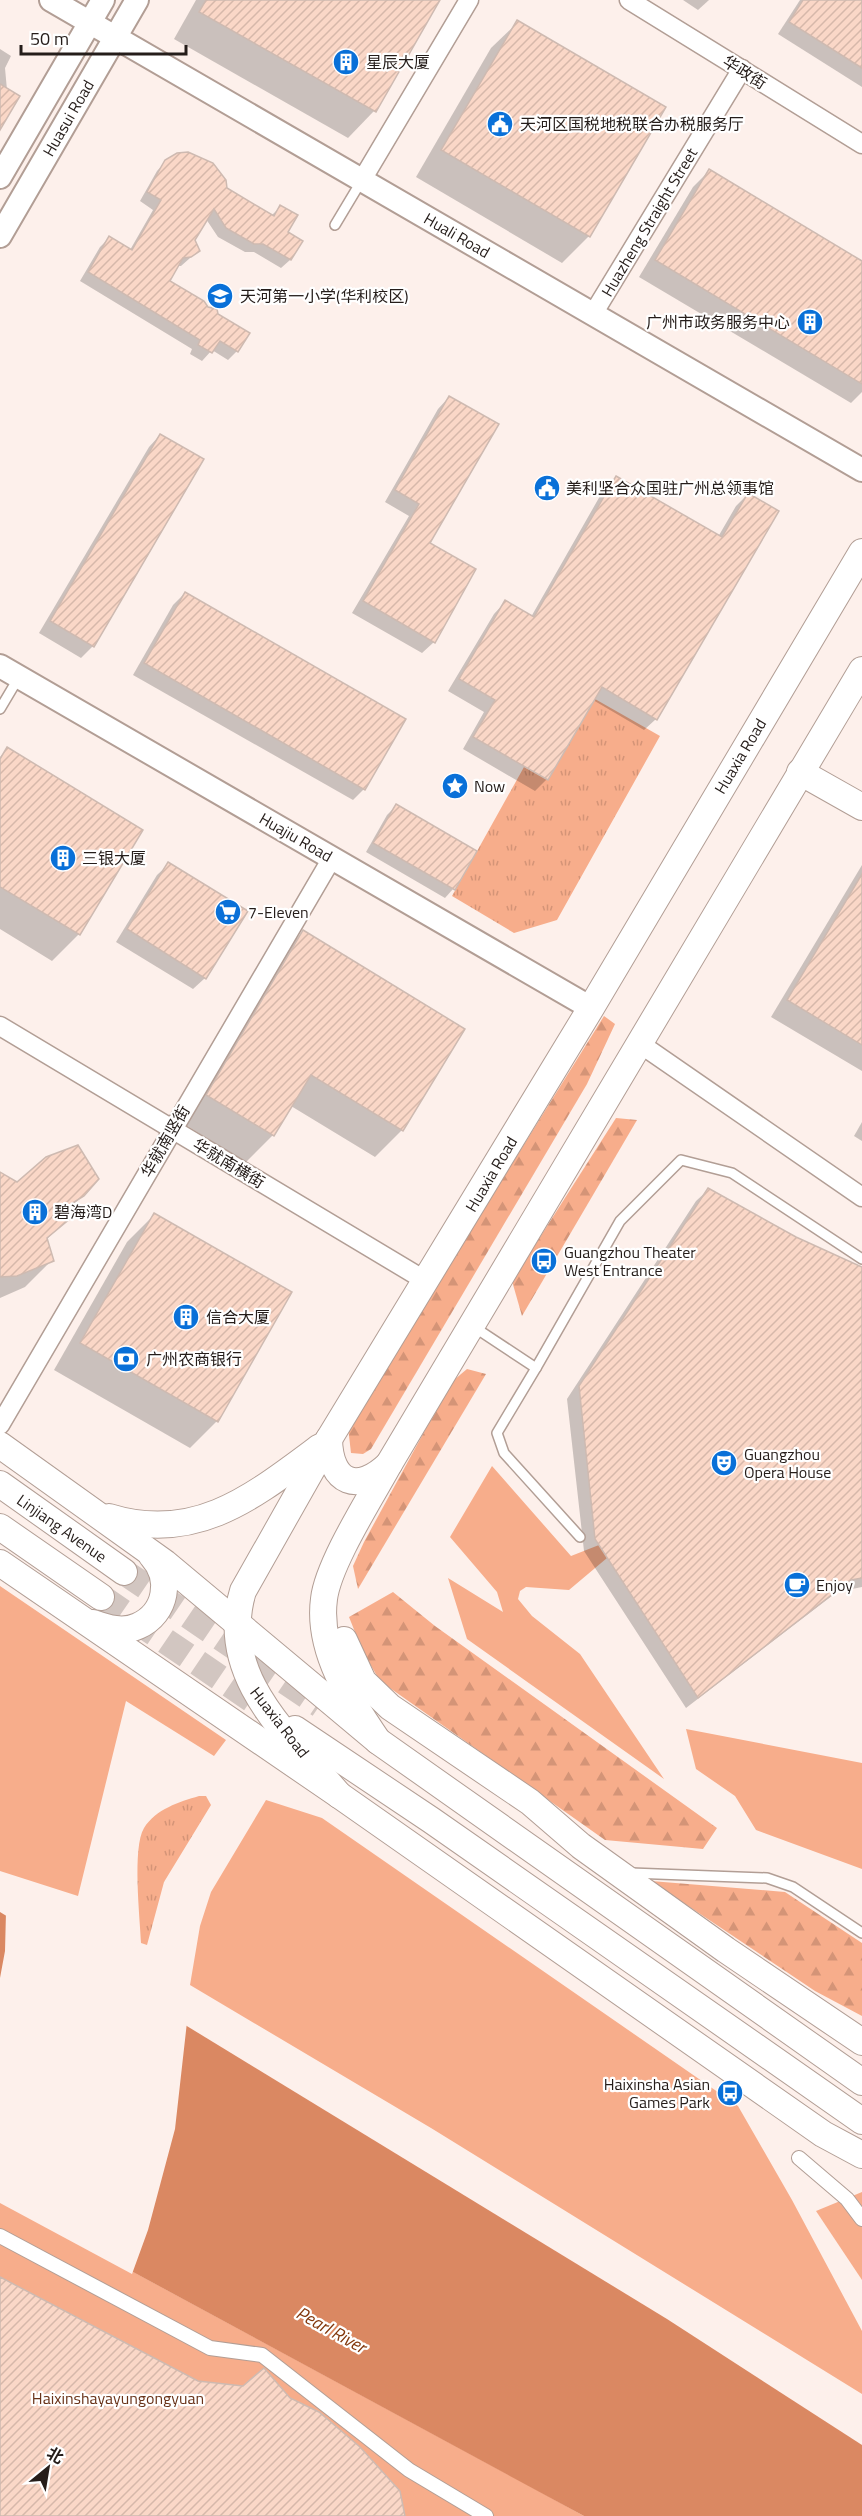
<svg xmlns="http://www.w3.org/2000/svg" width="862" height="2516" font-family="'Titillium Web','Noto Sans SC',sans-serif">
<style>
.grass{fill:url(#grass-tufts)}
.forest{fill:url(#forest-firs)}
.park{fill:#f7ad8b}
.water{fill:#da8862}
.pier{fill:#fdf0eb}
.shadow{fill:#0003}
.building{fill:url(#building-hatch);stroke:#cebab1;stroke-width:1.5}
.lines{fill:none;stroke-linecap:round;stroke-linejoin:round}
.secondary-tunnel{stroke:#d2c6c1;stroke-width:26;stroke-dasharray:26 13;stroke-linecap:butt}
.service-casing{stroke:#b29e95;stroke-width:12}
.pedestrian-casing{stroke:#b29e95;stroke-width:16}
.minor-casing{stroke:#b29e95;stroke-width:21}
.tertiary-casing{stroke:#b29e95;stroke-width:26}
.secondary-casing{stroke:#b29e95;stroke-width:28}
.service{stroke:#fff;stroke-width:9}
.pedestrian{stroke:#fff;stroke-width:14}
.minor{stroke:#fff;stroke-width:18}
.tertiary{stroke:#fff;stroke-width:22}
.secondary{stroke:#fff;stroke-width:26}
.labels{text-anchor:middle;stroke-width:4.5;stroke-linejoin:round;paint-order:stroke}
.poi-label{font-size:16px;fill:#251d1a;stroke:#fff;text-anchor:start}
.street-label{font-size:16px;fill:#251d1a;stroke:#fff}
.park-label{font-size:16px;fill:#693319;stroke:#fff}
.water-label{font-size:18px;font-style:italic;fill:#82370c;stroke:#fff}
</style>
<defs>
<pattern id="grass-tufts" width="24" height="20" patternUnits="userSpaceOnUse" patternTransform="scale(1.5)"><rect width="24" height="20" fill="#f7ad8b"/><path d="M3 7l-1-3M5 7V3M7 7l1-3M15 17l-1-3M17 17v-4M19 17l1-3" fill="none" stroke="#d49477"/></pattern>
<pattern id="forest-firs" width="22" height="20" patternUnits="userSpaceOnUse" patternTransform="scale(1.5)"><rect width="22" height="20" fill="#f7ad8b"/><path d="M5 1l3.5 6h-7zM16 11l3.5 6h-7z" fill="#d49477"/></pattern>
<pattern id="building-hatch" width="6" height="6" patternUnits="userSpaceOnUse" patternTransform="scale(1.5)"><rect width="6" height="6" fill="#fad7c7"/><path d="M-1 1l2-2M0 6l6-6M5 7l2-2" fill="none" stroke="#d6b8aa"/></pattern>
</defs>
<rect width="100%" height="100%" fill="#fdf0eb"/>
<g class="grass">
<polygon points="595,699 660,736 557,920 514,933 452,896 524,767 548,780"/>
<path d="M 199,1796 L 206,1796 L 211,1805 L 164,1882 L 147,1945 L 141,1943 C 140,1917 132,1848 144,1828 C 156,1809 179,1802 199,1796 Z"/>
</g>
<g class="forest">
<polygon points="604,1016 615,1024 587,1084 371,1449 363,1454 351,1453 348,1427"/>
<polygon points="616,1118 637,1120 522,1316 512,1281"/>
<polygon points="467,1369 486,1374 358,1589 353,1566 364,1542 429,1423 454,1380"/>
<polygon points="393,1592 435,1626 717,1828 703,1849 605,1840 380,1681 363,1652 349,1617"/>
<polygon points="651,1881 785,1892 862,1943 862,2016 815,1991"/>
</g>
<g class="park">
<polygon points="492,1466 571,1556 599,1545 607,1558 569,1590 526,1587 520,1591 518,1599 532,1616 580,1654 664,1779 467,1639 448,1578 503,1612 497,1592 450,1537"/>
<polygon points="0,1586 226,1740 214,1756 126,1701 78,1896 0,1871"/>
<polygon points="686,1729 862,1763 862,1869 756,1830 735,1796 696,1769"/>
<polygon points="266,1800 322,1818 738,2106 792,2200 862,2331 862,2394 431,2128 190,1985 200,1926 211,1892"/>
<polygon points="862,2192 862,2280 816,2211"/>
<polygon points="0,2200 537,2490 584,2516 0,2516"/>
</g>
<polygon class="water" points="0,1912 667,2319 862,2445 862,2516 584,2516 0,2200"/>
<polygon class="pier" points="6,1912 187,2022 175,2129 148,2230 132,2274 0,2203 0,1978 5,1951"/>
<g class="shadow">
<polygon points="196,0 438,0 374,111 348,138 174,39"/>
<polygon points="683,0 709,0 698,10"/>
<polygon points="800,0 862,0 862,87 778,34"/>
<polygon points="518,22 589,236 562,263 416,177 491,48"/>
<polygon points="0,49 11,56 5,68 7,90 0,127"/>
<polygon points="166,161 226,189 271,216 281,206 290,260 281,268 254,252 245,252 218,237 206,219 193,240 198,251 181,266 177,266 167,282 216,315 237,351 228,360 212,350 202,361 190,354 192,349 80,281 100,247 109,238 130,250 153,210 140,201 157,171"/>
<polygon points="709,171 862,262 862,392 851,403 639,277 693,187"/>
<polygon points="449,397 428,544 434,642 422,653 352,613 409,516 385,502 438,409"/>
<polygon points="160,435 93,646 81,658 39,633 149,447"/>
<polygon points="616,477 718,537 736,506 748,494 656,719 644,730 593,700 547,779 535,791 463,749 484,712 448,691 494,614 505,602 531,617 604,489"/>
<polygon points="185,593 364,789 353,800 133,675 173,605"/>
<polygon points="7,749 79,934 52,961 0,929 0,757"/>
<polygon points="396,806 475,852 453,889 445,898 366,852 387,815"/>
<polygon points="169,864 205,978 193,989 116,942 157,875"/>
<polygon points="862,865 862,1071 771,1017"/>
<polygon points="303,932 402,1130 375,1157 291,1106 273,1135 246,1162 181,1122 276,959"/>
<polygon points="862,1122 862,1141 854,1136"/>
<polygon points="0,1174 17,1183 83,1195 67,1211 70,1216 46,1240 52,1260 25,1287 0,1298"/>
<polygon points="708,1190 796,1238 862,1269 862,1587 837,1592 686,1708 584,1551 567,1399 696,1201"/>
<polygon points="154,1215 217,1421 190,1448 54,1370 127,1242"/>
</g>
<g class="building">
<polygon points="206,0 440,0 376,112 199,12"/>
<polygon points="803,0 862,0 862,68 789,22"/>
<polygon points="517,20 666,107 590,237 441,150"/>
<polygon points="0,84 20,96 0,130"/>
<polygon points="188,152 213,163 226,180 227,188 274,216 280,205 298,215 288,232 303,241 291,260 263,244 254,244 226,228 214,209 195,240 200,251 191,257 183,258 170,281 204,301 208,307 217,309 218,314 250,333 238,352 220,341 212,353 198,345 200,340 88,272 109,236 132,250 161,200 147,192 165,160 177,153"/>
<polygon points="709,169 862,261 862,384 655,260"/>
<polygon points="449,396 499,424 430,543 476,569 435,643 363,601 419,504 395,490"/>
<polygon points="160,434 204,459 94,647 50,621"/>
<polygon points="616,476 722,537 748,493 779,511 657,720 602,687 548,780 473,737 495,700 459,679 505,600 534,617"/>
<polygon points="185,592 406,719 365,790 144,663"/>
<polygon points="7,747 143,830 80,935 0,887 0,759"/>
<polygon points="396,804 477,851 455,890 373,843"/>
<polygon points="168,862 248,911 206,979 127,929"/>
<polygon points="862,874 862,1045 787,1000"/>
<polygon points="303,930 465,1029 403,1131 311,1075 274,1136 206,1095"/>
<polygon points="78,1145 99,1179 84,1196 66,1207 72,1217 47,1238 54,1261 17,1276 0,1277 0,1172 17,1182 46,1157"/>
<polygon points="708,1188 796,1237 862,1267 862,1578 851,1580 698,1698 595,1539 579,1386"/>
<polygon points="154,1213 292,1292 218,1422 80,1343"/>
<polygon points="0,2277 198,2381 243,2386 264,2368 290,2398 319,2412 360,2447 400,2491 405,2516 0,2516"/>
</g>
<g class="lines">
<g class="secondary-tunnel">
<polyline points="124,1572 320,1705"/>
<polyline points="101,1597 270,1712"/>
</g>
<defs>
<g id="service">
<polyline points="335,225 362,180"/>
<polyline points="0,709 19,677"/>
<polyline points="474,1327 536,1368 497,1433 504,1453 580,1537"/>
<polyline points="536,1368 620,1221 681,1160 732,1173 862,1259"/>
<polyline points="631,1873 767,1878 793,1887 862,1933"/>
</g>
<g id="pedestrian">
<polyline points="799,2158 847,2199 862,2219"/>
<polyline points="0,2236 210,2348 262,2355 409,2470 486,2516"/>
</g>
<g id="minor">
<polyline points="629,0 862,144"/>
<polyline points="362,180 469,0"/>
<polyline points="593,314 742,69"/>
<polyline points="0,1026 426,1281"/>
<polyline points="639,1043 862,1197"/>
<polyline points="0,1425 332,858"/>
</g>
<g id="tertiary">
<polyline points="51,0 862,470"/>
<polyline points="0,177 103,0"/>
<polyline points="0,236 137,0"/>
<polyline points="0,666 591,1008"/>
</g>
<g id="secondary">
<polyline points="800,772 862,807"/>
<path d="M 329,1439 C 330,1484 358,1494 389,1464"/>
<polyline points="0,1445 165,1563 378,1741 862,2082"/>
<polyline points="0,1484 124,1572"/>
<path d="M 109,1517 C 196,1544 254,1496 320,1447"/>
<polyline points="0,1527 101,1597"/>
<polyline points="0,1563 339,1795 823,2134 862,2155"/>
<path d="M 93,1623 C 107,1628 123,1633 138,1626 C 167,1613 172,1578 152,1556"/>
<polyline points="344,1640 363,1681 390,1707 530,1802 581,1846 726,1950 862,2042"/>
<polyline points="295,1729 431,1820 862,2121"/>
<path d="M 378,1741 C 350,1700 317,1651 324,1599 C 328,1564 371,1497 389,1464 L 862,670"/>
<path d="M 339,1795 C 289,1736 217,1676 243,1591 L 329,1439 L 591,1008 L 862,552"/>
</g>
</defs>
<use href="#service" class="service-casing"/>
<use href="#pedestrian" class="pedestrian-casing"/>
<use href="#minor" class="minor-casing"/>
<use href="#tertiary" class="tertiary-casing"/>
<use href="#secondary" class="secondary-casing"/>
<use href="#service" class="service"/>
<use href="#pedestrian" class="pedestrian"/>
<use href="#minor" class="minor"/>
<use href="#tertiary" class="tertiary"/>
<use href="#secondary" class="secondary"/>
</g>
<defs>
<symbol id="building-disc" viewBox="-11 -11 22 22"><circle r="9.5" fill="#0970d8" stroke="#fff"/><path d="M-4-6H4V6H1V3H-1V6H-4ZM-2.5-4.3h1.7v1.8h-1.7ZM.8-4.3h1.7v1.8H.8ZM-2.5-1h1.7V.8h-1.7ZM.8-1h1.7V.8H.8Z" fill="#fff"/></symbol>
<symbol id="civic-disc" viewBox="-11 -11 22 22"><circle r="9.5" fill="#0970d8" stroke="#fff"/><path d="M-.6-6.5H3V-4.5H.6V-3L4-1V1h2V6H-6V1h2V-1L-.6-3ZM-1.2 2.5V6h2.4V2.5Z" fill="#fff"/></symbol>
<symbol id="school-disc" viewBox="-11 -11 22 22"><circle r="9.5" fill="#0970d8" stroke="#fff"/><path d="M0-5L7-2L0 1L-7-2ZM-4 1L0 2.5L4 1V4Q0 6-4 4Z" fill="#fff"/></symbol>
<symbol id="sight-disc" viewBox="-11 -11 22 22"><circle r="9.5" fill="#0970d8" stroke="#fff"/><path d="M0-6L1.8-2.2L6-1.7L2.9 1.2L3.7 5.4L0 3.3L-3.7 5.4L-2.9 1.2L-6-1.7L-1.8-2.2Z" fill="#fff"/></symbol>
<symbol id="supermarket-disc" viewBox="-11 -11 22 22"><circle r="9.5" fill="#0970d8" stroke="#fff"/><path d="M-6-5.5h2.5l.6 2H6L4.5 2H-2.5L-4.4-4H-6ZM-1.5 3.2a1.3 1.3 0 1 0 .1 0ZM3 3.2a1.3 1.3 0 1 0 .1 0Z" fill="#fff"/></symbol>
<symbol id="bus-disc" viewBox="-11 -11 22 22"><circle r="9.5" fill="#0970d8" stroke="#fff"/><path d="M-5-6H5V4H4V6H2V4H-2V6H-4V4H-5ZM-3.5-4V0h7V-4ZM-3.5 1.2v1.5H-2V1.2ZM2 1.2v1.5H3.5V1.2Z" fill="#fff"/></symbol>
<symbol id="bank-disc" viewBox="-11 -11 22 22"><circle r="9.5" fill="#0970d8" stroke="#fff"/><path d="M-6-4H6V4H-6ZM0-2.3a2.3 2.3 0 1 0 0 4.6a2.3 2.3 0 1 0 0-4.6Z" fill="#fff"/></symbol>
<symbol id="theatre-disc" viewBox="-11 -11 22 22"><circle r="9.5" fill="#0970d8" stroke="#fff"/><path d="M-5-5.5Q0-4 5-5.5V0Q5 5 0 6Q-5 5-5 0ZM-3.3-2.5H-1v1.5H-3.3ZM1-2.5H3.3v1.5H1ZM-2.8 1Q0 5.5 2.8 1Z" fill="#fff"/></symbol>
<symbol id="cafe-disc" viewBox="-11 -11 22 22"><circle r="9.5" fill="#0970d8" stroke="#fff"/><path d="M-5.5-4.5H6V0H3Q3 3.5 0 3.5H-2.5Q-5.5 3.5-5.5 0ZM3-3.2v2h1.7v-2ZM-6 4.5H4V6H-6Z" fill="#fff"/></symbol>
</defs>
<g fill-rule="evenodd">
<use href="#building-disc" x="331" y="47" width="30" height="30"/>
<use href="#civic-disc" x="485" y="109" width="30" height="30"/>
<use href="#school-disc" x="205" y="281" width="30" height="30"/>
<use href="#building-disc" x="795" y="307" width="30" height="30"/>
<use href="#civic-disc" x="532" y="473" width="30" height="30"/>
<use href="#sight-disc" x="440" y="771" width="30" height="30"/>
<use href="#building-disc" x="48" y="843" width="30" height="30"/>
<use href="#supermarket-disc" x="213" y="897" width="30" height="30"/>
<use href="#building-disc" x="20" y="1197" width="30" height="30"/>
<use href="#bus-disc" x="529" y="1246" width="30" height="30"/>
<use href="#building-disc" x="171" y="1302" width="30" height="30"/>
<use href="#bank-disc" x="111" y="1344" width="30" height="30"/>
<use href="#theatre-disc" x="709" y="1448" width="30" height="30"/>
<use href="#cafe-disc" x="782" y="1570" width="30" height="30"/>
<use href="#bus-disc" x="715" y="2078" width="30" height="30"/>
</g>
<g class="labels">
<g class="poi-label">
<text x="366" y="68">星辰大厦</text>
<text x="520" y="130">天河区国税地税联合办税服务厅</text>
<text x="240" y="302">天河第一小学(华利校区)</text>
<text x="790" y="328" text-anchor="end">广州市政务服务中心</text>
<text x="566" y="494">美利坚合众国驻广州总领事馆</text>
<text x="474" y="792">Now</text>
<text x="82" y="864">三银大厦</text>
<text x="248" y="918">7-Eleven</text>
<text x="54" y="1218">碧海湾D</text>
<text x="564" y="1258">Guangzhou Theater<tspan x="564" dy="18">West Entrance</tspan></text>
<text x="206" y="1323">信合大厦</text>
<text x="146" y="1365">广州农商银行</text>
<text x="744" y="1460">Guangzhou<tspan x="744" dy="18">Opera House</tspan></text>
<text x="816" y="1591">Enjoy</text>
<text x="710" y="2090" text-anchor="end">Haixinsha Asian<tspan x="710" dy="18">Games Park</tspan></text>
</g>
<g class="street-label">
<text transform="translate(745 72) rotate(32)" y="6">华政街</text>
<text transform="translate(68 118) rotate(-60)" y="6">Huasui Road</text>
<text transform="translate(649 222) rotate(-59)" y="6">Huazheng Straight Street</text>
<text transform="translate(457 235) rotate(30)" y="6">Huali Road</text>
<text transform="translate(740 756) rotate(-59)" y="6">Huaxia Road</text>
<text transform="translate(296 837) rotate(30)" y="6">Huajiu Road</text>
<text transform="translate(165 1141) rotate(-60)" y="6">华就南竖街</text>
<text transform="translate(229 1163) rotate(31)" y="6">华就南横街</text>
<text transform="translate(491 1174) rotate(-59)" y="6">Huaxia Road</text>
<text transform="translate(62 1528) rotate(35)" y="6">Linjiang Avenue</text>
<text transform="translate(280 1722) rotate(52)" y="6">Huaxia Road</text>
</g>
<g class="park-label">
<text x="118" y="2404">Haixinshayayungongyuan</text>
</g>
<g class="water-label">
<text transform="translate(331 2330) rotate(29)" y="6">Pearl River</text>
</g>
</g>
<g transform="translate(48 2468) rotate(30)" stroke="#ffffff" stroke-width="4.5" paint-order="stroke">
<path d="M0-4.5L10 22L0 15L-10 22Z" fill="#251d1a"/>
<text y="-9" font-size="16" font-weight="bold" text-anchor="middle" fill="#251d1a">北</text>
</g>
<path d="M21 45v9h165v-9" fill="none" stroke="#251d1a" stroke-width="3"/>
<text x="30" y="45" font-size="18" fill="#251d1a" stroke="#ffffff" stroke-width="4.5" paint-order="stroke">50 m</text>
</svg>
